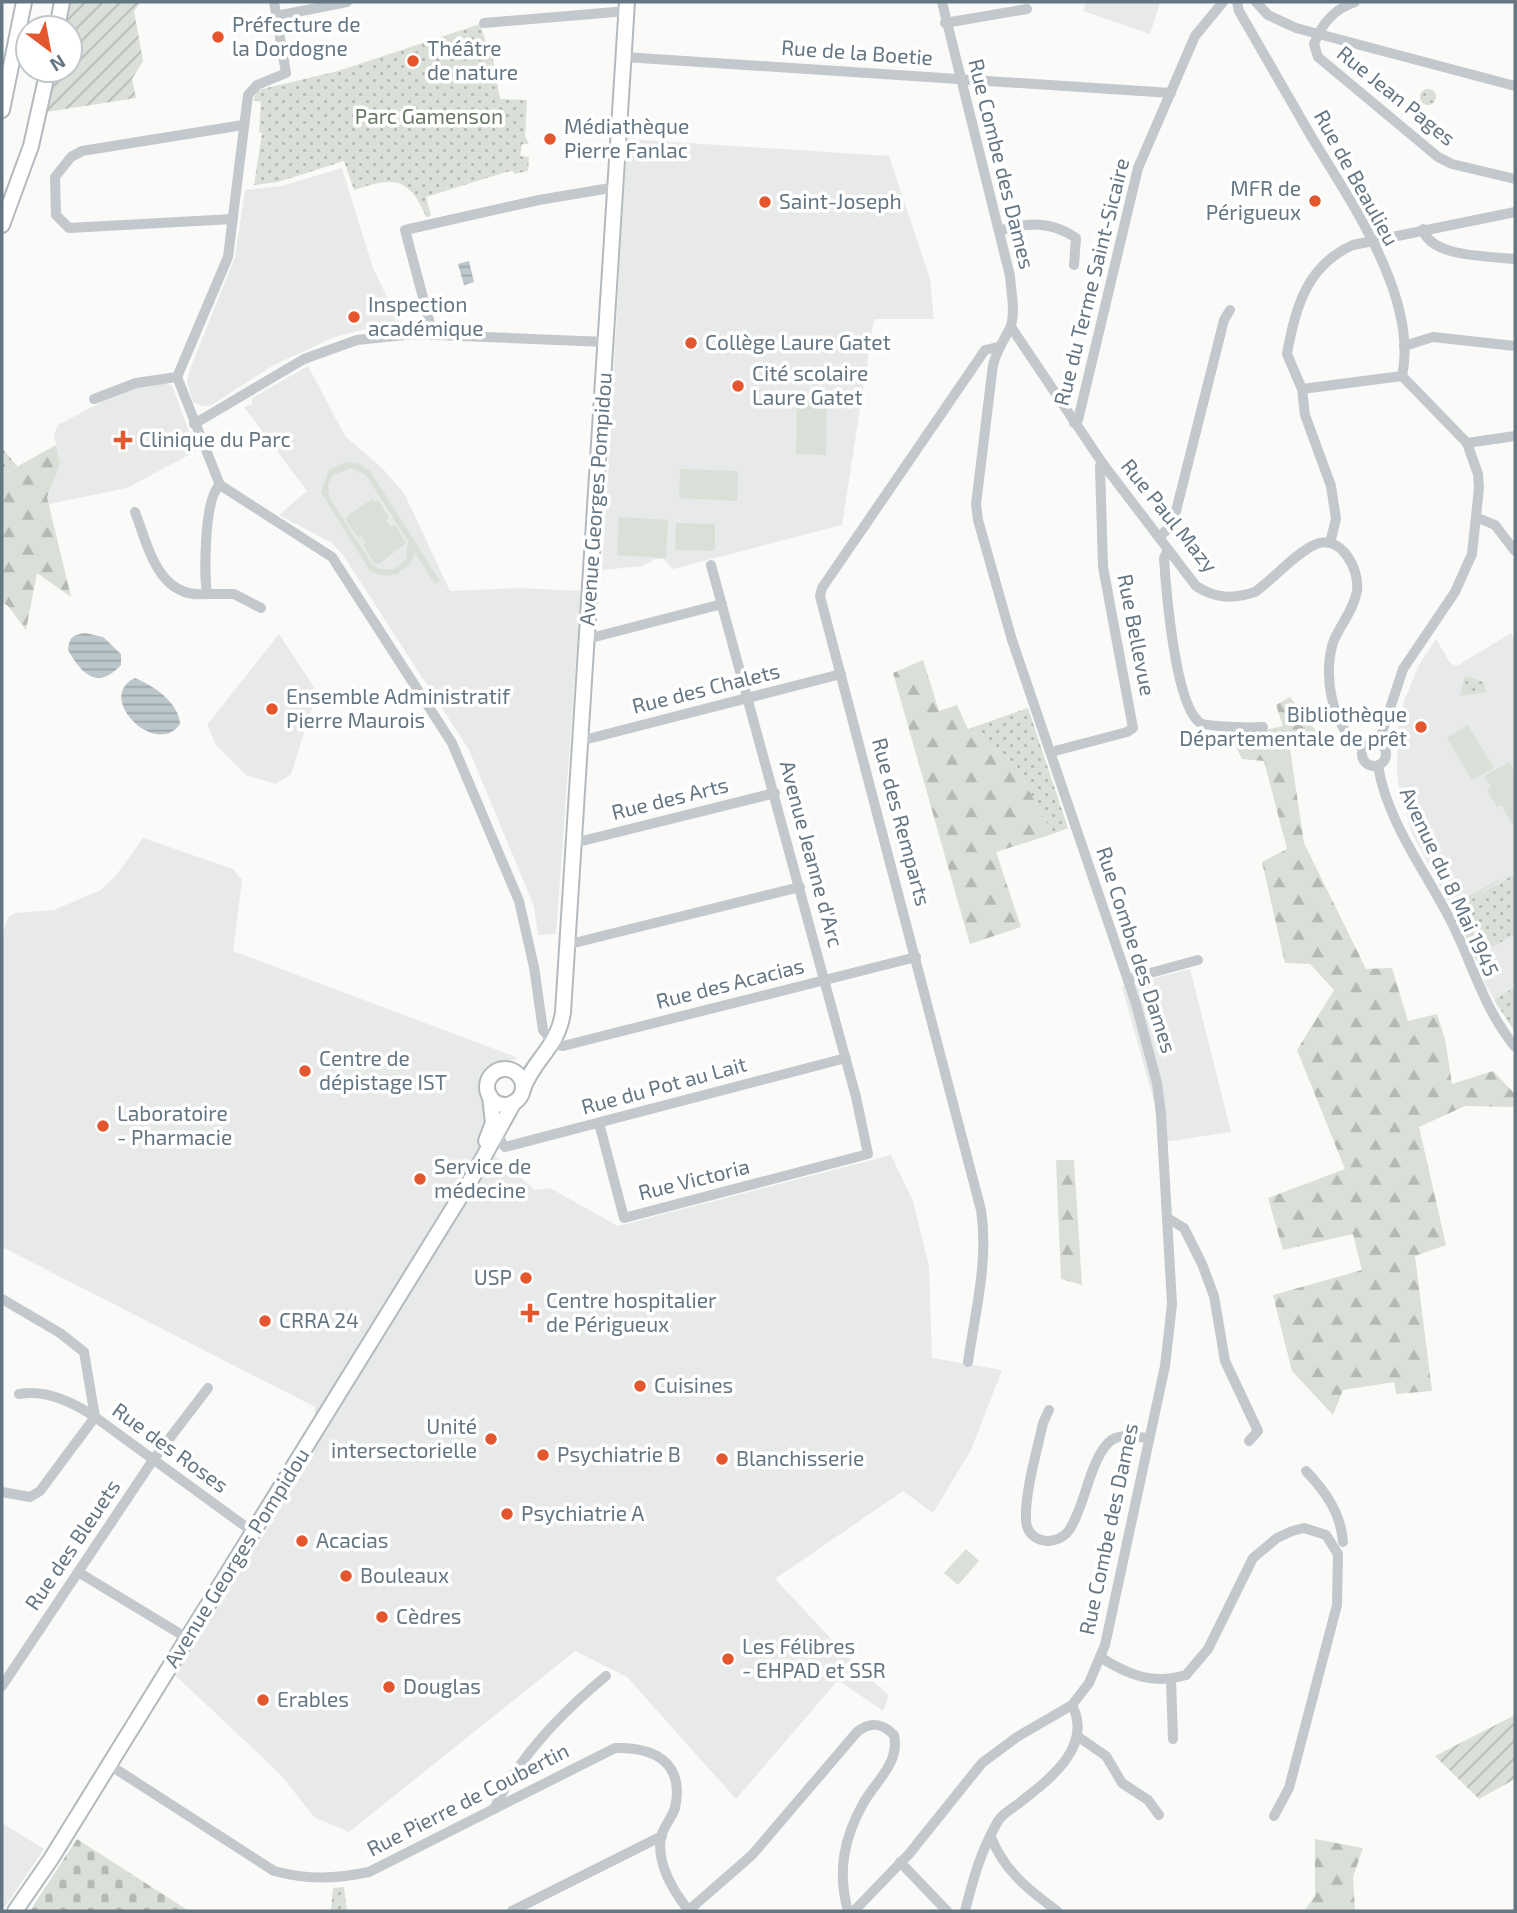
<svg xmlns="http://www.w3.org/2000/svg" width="1517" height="1913" font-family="'Exo 2',sans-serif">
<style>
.built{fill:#e8e9e9}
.grass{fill:url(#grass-dots)}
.forest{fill:url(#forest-firs)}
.cemetery{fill:url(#cemetery-stones)}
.garden{fill:url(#garden-furrows)}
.pitch{fill:#dadfd7;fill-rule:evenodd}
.water{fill:url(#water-rules)}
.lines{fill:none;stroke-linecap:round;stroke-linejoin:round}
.secondary-casing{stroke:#b3babf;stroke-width:18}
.minor{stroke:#c3c8cc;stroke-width:10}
.secondary{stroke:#fff;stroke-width:14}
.poi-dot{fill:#e4572e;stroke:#fff;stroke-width:2.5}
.labels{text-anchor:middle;stroke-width:7;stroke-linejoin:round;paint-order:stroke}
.poi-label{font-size:21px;fill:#657683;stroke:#fff;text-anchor:start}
.street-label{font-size:21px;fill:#657683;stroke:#fff}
.park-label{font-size:21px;fill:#687a64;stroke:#fff}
</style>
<defs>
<pattern id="grass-dots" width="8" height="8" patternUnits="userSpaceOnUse" patternTransform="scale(1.75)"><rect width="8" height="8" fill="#dadfd7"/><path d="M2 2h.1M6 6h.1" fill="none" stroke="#b4b9b4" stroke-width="1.8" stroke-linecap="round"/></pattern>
<pattern id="forest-firs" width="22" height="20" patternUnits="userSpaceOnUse" patternTransform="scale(1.75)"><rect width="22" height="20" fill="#dadfd7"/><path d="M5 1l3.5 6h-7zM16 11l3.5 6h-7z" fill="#b4b9b4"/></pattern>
<pattern id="cemetery-stones" width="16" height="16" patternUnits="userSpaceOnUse" patternTransform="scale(1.75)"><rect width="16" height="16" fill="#dadfd7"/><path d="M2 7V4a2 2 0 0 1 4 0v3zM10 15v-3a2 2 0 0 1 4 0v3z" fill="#b4b9b4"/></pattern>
<pattern id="garden-furrows" width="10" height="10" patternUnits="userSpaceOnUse" patternTransform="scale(1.75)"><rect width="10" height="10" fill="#dadfd7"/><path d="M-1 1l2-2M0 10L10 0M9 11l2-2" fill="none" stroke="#b4b9b4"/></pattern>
<pattern id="water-rules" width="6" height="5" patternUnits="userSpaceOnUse" patternTransform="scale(1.75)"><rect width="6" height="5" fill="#bbc7cb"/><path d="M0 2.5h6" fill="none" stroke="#9ca6aa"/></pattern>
</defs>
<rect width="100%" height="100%" fill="#fafaf8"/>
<g class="built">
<polygon points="1086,2 1160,2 1150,34 1083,11"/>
<polygon points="627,139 889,156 930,279 934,319 874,319 842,525 673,569 663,559 655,559 643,566 602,570"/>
<polygon points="342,168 373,268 401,326 365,329 335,337 274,365 210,406 201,406 193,402 187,382 190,369 235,257 245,190 282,186"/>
<polygon points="308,366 345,436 383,469 404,493 450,591 520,588 581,591 556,934 538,935 534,906 469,750 343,555 332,543 279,515 307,491 244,407 252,404 252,398"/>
<polygon points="157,381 172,385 196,451 127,488 49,504 47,497 60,464 54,434 58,425 121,392"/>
<polygon points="1511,633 1515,643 1515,1032 1486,986 1471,945 1412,833 1400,795 1397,771 1398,730 1404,701 1419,665 1436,639 1450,663 1457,666"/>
<polygon points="279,634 317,692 291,774 276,784 246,775 216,745 207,725"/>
<polygon points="143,838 233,869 242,880 233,951 519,1058 489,1067 480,1087 487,1105 487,1131 478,1152 497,1157 535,1190 550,1188 618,1226 891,1155 913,1201 929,1267 932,1358 1002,1370 971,1450 933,1513 903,1491 775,1579 865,1675 889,1695 883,1711 838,1680 736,1799 627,1677 575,1651 349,1832 314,1817 280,1774 175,1675 314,1454 315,1407 2,1247 2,933 9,917 15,913 54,910 101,890 117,874"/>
<polygon points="1190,969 1231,1132 1158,1143 1155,1105 1122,987"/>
<polygon points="2,1823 44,1849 2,1911"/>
</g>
<g class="grass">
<path d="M 480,24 L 486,42 L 490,42 L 500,99 L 527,100 L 525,136 L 529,144 L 522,144 L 520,156 L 529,157 L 528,171 L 514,174 L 513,171 L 506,172 L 426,197 L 431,216 L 426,217 C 409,176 393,177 354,190 L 344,161 L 278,182 L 254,185 L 262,133 L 259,132 L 261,102 L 253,100 L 258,90 L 338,71 Z"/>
<circle cx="1428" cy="97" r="8"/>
<polygon points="2,448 17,466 2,475"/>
<polygon points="1465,676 1484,682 1486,692 1460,696"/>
<polygon points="1028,708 1068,828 1053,834 1014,763 968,729"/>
<polygon points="1515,874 1515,934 1489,949 1463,904"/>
<polygon points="1512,989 1515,991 1515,1032 1494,1000"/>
<polygon points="344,1887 347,1911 331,1911 333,1888"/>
</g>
<g class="forest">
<polygon points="56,445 60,464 47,497 71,597 37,573 26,630 8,606 2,602 2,475"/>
<polygon points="923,660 939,711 957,705 968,729 1014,763 1053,834 996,852 1021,927 970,944 893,673"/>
<polygon points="1290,697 1316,731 1308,743 1290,749 1304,843 1366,969 1392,968 1408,1021 1437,1014 1445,1039 1452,1084 1493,1071 1515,1094 1515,1107 1465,1106 1419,1127 1446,1245 1415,1256 1432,1391 1396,1394 1394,1382 1343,1390 1333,1415 1292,1371 1273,1295 1362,1270 1353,1234 1283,1250 1268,1198 1345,1169 1297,1050 1334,990 1310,964 1285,963 1262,862 1287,849 1264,761 1242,759 1227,728 1257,732 1283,726 1276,705"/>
<polygon points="1509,875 1463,904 1489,949 1478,964 1452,905"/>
<polygon points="1056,1160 1074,1160 1082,1285 1061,1279"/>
<polygon points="1315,1839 1363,1848 1353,1877 1355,1911 1304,1911 1315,1896"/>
</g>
<polygon class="cemetery" points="77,1839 189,1911 30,1911"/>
<g class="garden">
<polygon points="70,2 141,2 134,11 143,61 132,79 136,98 46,112 55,70 70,70 70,28 64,28"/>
<polygon points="1515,1715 1515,1779 1479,1799 1435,1756"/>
</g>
<g class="pitch">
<polygon points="797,399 827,400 826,455 796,454"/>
<path d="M 346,462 L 358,463 L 370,471 L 440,581 L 435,584 L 415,553 L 410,564 L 397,574 L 385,576 L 370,571 L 321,492 L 329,470 ZM 351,468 L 366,475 L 408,541 L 406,559 L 394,569 L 379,569 L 371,563 L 329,497 L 328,484 L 333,475 Z"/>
<polygon points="680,469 738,471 737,501 679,498"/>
<polygon points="372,499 374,502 378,500 389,518 386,520 391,527 395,525 406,543 379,564 374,563 363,545 366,543 361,536 358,538 346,520 348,515"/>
<polygon points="619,517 668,520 666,558 617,555"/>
<polygon points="676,523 715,524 715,551 675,550"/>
<polygon points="1468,725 1494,768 1472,780 1447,738"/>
<polygon points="1509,762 1515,773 1515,822 1512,824 1501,805 1497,807 1487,790 1491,787 1484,776"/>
<polygon points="966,1549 979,1561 958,1585 944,1573"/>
</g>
<g class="water">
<polygon points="469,261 474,282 464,285 458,264"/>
<path d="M 85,633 L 103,637 L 121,654 L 121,665 C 98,690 82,675 68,650 C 69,637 73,635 85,633 Z"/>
<path d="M 135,678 C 153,685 179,703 180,724 C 156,759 94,697 135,678 Z"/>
</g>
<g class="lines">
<defs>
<g id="secondary">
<polyline points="57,28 62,2"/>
<polyline points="2,110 24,2"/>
<polyline points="2,225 31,146 48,70"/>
<circle cx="505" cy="1087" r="18"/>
<path d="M 523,1089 C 534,1058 558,1048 563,1012 L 627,2"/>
<polyline points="486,1141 493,1123 490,1096"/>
<polyline points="15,1911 51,1859 473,1176 514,1102"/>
</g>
</defs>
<use href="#secondary" class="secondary-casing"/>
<g class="minor">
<polyline points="274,2 286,73 257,85 248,95 228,257 177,377 220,485 332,557 452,743 519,901 534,967 543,1030 554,1044 563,1046 916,957"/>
<path d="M 1237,2 L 1239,11 C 1263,53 1287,95 1311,136 C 1350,201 1419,298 1402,376 L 1467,443"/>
<polyline points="1256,2 1268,15 1296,28 1515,86"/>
<path d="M 1355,2 C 1334,9 1322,23 1314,44 L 1318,57 L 1438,157 L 1452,164 L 1515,179"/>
<polyline points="276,16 347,2"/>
<polyline points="484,23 627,11"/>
<polyline points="945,23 1027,9"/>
<polyline points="624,57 1171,93"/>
<polyline points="233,219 69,228 56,215 55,177 71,157 82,151 243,125"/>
<path d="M 1423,229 C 1430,258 1491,256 1515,259"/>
<path d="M 999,231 C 1027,222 1052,221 1076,238 L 1074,265"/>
<path d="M 1011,327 L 1103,464 L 1196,586 C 1216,599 1233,599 1255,592 C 1275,578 1292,556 1314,545 C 1340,532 1360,569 1357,591 C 1354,609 1341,624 1334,640 C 1322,673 1331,728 1363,748"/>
<polyline points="433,335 405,230 539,200 616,187"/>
<polyline points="1404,346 1433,337 1515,346"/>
<polyline points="1302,389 1402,376"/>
<polyline points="94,399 136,383 177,377"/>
<polyline points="1074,423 1078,420 1138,168 1195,36 1223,2"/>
<polyline points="194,424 304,359 357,340 414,334 606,342"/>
<polyline points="1467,443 1515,436"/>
<path d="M 135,512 C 149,548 158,599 207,594 C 204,574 204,497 220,485"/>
<polyline points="1478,518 1495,525 1515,551"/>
<polyline points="1159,537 1169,528 1175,515 1224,320 1230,310"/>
<path d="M 1330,543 L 1336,519 L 1331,486 L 1305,415 L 1302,389 L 1287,354 C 1295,308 1307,265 1353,245 L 1515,212"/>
<path d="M 1168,550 L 1164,558 C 1166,590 1175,703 1199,722 C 1204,727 1254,728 1263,727"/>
<polyline points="207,594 234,594 261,608"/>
<polyline points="587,639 722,604"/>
<polyline points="580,741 841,674"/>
<circle cx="1374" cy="754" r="12"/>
<polyline points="1379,742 1403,669 1455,592 1472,554 1479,488 1478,474 1467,443"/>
<polyline points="1051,752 1127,732 1133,728 1103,567 1100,466 1103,464"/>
<path d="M 1378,766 C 1388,825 1428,874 1454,927 C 1475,971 1484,1008 1515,1047"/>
<polyline points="574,843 775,793"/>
<polyline points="566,945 800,887"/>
<polyline points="1128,979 1198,960"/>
<polyline points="599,1123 624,1218 868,1154 856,1097 711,565"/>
<polyline points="497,1135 505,1147 846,1058"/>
<polyline points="1169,1219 1184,1228 1202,1264 1214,1296 1225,1361 1258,1431 1249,1441"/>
<polyline points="2,1299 60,1333 84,1352 95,1417 253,1532"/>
<path d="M 968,1362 C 975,1313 989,1260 981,1210 L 820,596 L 822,588 L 985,350 L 998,347"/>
<path d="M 1049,1410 L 1043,1423 C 1037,1451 1025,1491 1026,1519 C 1026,1545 1060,1548 1071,1527 C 1085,1504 1090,1462 1108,1443 C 1118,1432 1136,1437 1149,1438"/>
<path d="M 1306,1471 C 1325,1491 1341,1513 1343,1542"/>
<path d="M 2,1492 L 30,1497 L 40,1491 L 95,1417 C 73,1402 46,1389 19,1394"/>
<polyline points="78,1572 187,1638"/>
<path d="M 1100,1657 C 1128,1675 1153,1685 1186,1675 L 1208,1649 L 1253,1558 L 1277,1538 L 1292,1531 L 1304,1528 L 1326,1535 L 1338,1554 L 1337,1605 L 1289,1788 L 1274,1816"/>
<polyline points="1171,1680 1173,1739"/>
<polyline points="2,1686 153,1460 208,1388"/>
<polyline points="1077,1736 1106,1756 1122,1783 1148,1800 1159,1815"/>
<path d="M 108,1764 L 274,1871 C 308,1880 335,1879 369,1872 L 615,1748 C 654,1747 685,1762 675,1808 C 672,1818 663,1827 661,1837 C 656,1864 674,1892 689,1911"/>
<path d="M 494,1809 C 519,1756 561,1713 606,1676"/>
<path d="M 991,1837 C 1004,1871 1029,1890 1057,1911"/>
<polyline points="900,1862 947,1911"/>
<path d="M 689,1910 L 752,1855 L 857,1732 C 871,1721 882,1723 894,1735 C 900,1762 877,1780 864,1802 C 844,1837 837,1871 848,1911"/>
<polyline points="512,1911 662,1836"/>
<path d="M 854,1911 L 909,1854 L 982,1763 L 1017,1737 L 1072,1705 L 1089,1683 L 1105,1645 L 1165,1366 L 1172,1304 L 1161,1114 L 1157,1083 L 1136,1004 L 1012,640 L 978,520 L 976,504 L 993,365 C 997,350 1003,342 1010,328 C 1016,314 1011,291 1010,276 L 942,2"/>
<path d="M 965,1911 C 974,1876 980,1853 998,1821 C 1002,1814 1011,1809 1018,1804 C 1047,1781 1094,1748 1072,1705"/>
</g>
<use href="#secondary" class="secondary"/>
</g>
<g class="poi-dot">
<circle cx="218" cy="37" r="7"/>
<circle cx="413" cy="61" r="7"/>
<circle cx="550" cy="139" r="7"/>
<circle cx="1315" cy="201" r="7"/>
<circle cx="765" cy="202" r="7"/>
<circle cx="354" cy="317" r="7"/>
<circle cx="691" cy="343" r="7"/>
<circle cx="738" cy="386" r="7"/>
<path d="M119.5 429.5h7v7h7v7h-7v7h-7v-7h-7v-7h7z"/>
<circle cx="272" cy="709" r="7"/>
<circle cx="1421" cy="727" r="7"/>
<circle cx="305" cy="1071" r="7"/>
<circle cx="103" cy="1126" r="7"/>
<circle cx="420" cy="1179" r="7"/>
<circle cx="526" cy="1278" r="7"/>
<path d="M526.5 1302.5h7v7h7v7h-7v7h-7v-7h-7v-7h7z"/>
<circle cx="265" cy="1321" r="7"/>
<circle cx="640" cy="1386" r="7"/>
<circle cx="491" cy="1439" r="7"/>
<circle cx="543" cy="1455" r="7"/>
<circle cx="722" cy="1459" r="7"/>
<circle cx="507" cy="1514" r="7"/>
<circle cx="302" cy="1541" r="7"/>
<circle cx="346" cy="1576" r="7"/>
<circle cx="382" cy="1617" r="7"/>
<circle cx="728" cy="1659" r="7"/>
<circle cx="389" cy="1687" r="7"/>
<circle cx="263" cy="1700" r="7"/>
</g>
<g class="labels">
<g class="poi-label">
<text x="232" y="32">Préfecture de<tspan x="232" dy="24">la Dordogne</tspan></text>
<text x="427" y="56">Théâtre<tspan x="427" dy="24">de nature</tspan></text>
<text x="564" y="134">Médiathèque<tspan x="564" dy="24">Pierre Fanlac</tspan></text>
<text x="1301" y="196" text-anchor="end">MFR de<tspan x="1301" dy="24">Périgueux</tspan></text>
<text x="779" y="209">Saint-Joseph</text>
<text x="368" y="312">Inspection<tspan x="368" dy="24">académique</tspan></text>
<text x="705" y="350">Collège Laure Gatet</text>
<text x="752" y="381">Cité scolaire<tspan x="752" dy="24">Laure Gatet</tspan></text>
<text x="139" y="447">Clinique du Parc</text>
<text x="286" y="704">Ensemble Administratif<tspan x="286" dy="24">Pierre Maurois</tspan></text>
<text x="1407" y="722" text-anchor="end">Bibliothèque<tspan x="1407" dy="24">Départementale de prêt</tspan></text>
<text x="319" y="1066">Centre de<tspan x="319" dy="24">dépistage IST</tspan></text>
<text x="117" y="1121">Laboratoire<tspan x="117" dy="24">- Pharmacie</tspan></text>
<text x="434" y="1174">Service de<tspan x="434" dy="24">médecine</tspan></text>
<text x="512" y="1285" text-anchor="end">USP</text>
<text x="546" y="1308">Centre hospitalier<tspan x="546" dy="24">de Périgueux</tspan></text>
<text x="279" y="1328">CRRA 24</text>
<text x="654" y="1393">Cuisines</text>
<text x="477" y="1434" text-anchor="end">Unité<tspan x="477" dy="24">intersectorielle</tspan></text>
<text x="557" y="1462">Psychiatrie B</text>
<text x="736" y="1466">Blanchisserie</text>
<text x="521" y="1521">Psychiatrie A</text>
<text x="316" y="1548">Acacias</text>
<text x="360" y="1583">Bouleaux</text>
<text x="396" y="1624">Cèdres</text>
<text x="742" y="1654">Les Félibres<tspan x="742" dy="24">- EHPAD et SSR</tspan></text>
<text x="403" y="1694">Douglas</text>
<text x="277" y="1707">Erables</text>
</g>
<g class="street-label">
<text transform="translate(857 53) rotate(4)" y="7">Rue de la Boetie</text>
<text transform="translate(1396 96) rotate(39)" y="7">Rue Jean Pages</text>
<text transform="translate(1001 164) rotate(76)" y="7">Rue Combe des Dames</text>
<text transform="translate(1356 178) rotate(61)" y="7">Rue de Beaulieu</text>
<text transform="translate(1092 282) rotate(-76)" y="7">Rue du Terme Saint-Sicaire</text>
<text transform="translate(596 499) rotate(-86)" y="7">Avenue Georges Pompidou</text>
<text transform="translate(1169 516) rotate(51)" y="7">Rue Paul Mazy</text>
<text transform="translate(1136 635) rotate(79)" y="7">Rue Bellevue</text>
<text transform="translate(706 689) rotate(-14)" y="7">Rue des Chalets</text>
<text transform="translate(670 799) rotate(-14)" y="7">Rue des Arts</text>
<text transform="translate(901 822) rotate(75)" y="7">Rue des Remparts</text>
<text transform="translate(811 854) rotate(75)" y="7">Avenue Jeanne d'Arc</text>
<text transform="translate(1449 882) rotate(65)" y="7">Avenue du 8 Mai 1945</text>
<text transform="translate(1136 950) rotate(72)" y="7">Rue Combe des Dames</text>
<text transform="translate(730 984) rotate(-14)" y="7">Rue des Acacias</text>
<text transform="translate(664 1086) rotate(-15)" y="7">Rue du Pot au Lait</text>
<text transform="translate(694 1180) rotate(-14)" y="7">Rue Victoria</text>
<text transform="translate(170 1448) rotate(36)" y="7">Rue des Roses</text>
<text transform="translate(1109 1529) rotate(-78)" y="7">Rue Combe des Dames</text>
<text transform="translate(73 1545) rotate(-56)" y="7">Rue des Bleuets</text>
<text transform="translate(237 1558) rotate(-58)" y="7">Avenue Georges Pompidou</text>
<text transform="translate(468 1800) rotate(-27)" y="7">Rue Pierre de Coubertin</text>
</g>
<g class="park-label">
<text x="429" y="124">Parc Gamenson</text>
</g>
</g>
<rect width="1517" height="1913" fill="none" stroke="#657683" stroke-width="7"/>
<g transform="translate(49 49) rotate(148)"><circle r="33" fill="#ffffff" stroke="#c1c8cd" stroke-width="2"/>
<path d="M0-5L12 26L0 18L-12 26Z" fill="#e4572e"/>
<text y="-10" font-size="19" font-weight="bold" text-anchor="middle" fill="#657683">N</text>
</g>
</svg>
